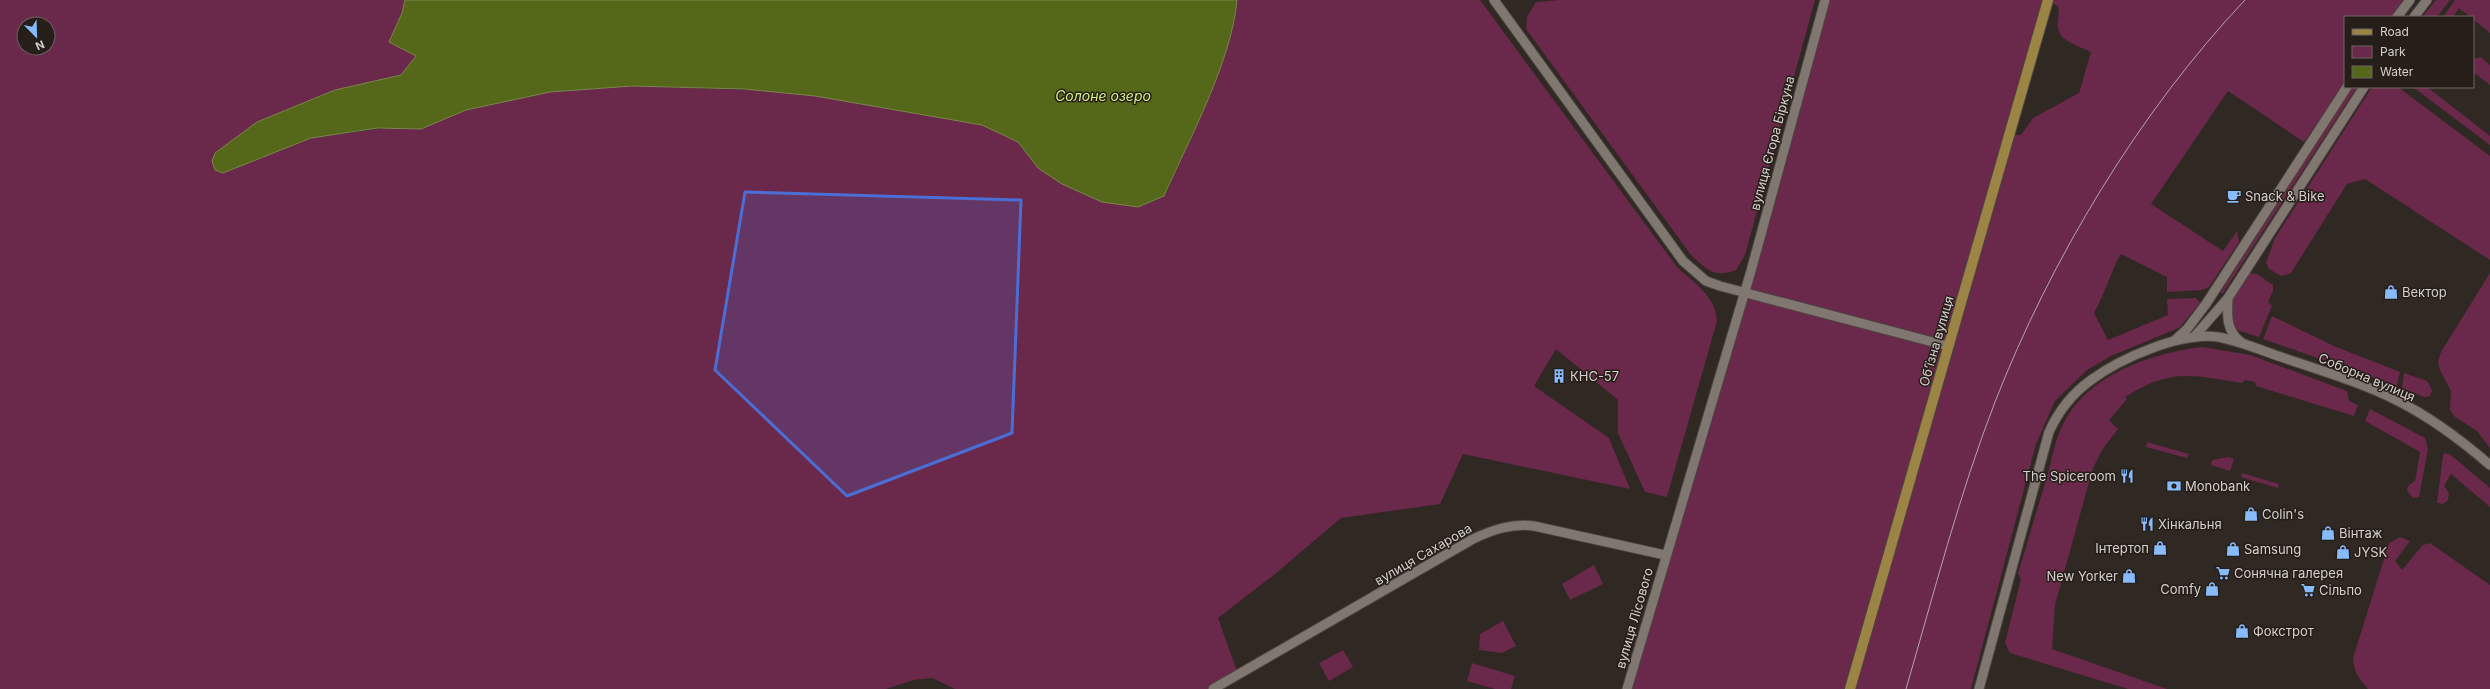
<svg xmlns="http://www.w3.org/2000/svg" width="2490" height="689" font-family="Inter,sans-serif">
<style>
.green{fill:#6a284a;fill-rule:evenodd}
.water{fill:#556718;stroke:#7b864e}
.lines{fill:none;stroke-linecap:round;stroke-linejoin:round}
.minor-casing{stroke:#4c4642;stroke-width:11}
.major-casing{stroke:#4c4642;stroke-width:12}
.minor{stroke:#817771;stroke-width:9}
.major{stroke:#9c8445;stroke-width:10}
.tram{stroke:#aea9a4;stroke-width:1}
.marked{fill:#4b6ed5;fill-opacity:0.2;stroke:#4b6ed5;stroke-width:3;stroke-linejoin:round}
.labels{text-anchor:middle;stroke-width:3;stroke-linejoin:round;paint-order:stroke}
.street-label{font-size:13px;fill:#d5d0cc;stroke:#261e19}
.poi-label{font-size:13px;fill:#d5d0cc;stroke:#261e19;text-anchor:start}
.water-label{font-size:14px;font-style:italic;fill:#d3ee86;stroke:#261e19}
</style>
<rect width="100%" height="100%" fill="#302822"/>
<g class="green">
<path d="M 0,0 L 405,0 L 402,13 L 389,42 L 416,56 L 401,75 L 335,90 L 257,122 L 215,153 L 212,161 L 215,170 L 223,173 L 311,138 L 386,128 L 421,129 L 466,110 L 550,92 L 632,86 L 752,90 L 815,96 L 982,125 L 1018,142 L 1038,168 L 1138,207 L 1165,196 C 1189,140 1232,60 1237,0 L 1480,0 L 1677,267 C 1694,283 1716,296 1717,321 L 1667,497 L 1645,492 L 1618,433 L 1618,400 L 1556,349 L 1534,386 L 1609,438 L 1630,489 L 1463,454 L 1440,504 L 1341,518 L 1275,574 L 1218,618 L 1238,674 L 1213,689 L 955,689 L 932,678 L 913,680 L 886,689 L 0,689 ZM 24,24 L 48,24 L 48,48 L 24,48 Z"/>
<path d="M 1560,0 L 1815,0 L 1745,255 L 1736,270 C 1714,278 1707,270 1691,255 L 1526,29 L 1527,17 L 1536,2 Z"/>
<path d="M 1825,0 L 2404,0 L 2391,17 L 2345,17 L 2345,83 L 2304,142 L 2228,91 L 2151,204 L 2223,251 L 2237,231 L 2239,242 L 2209,287 L 2202,290 L 2167,292 L 2167,277 L 2121,254 C 2110,273 2105,294 2094,313 L 2108,340 L 2168,315 L 2167,299 L 2196,298 L 2200,303 L 2179,328 L 2111,356 L 2087,370 L 2055,401 L 2036,444 L 1971,689 L 1627,689 ZM 2048,1 L 2058,6 C 2060,14 2057,20 2058,28 C 2059,41 2081,47 2091,52 L 2079,93 L 2033,118 L 2021,135 L 2010,134 Z"/>
<polygon points="2436,0 2450,0 2437,17 2422,17"/>
<polygon points="2455,0 2490,0 2490,33 2459,8 2453,17 2443,17"/>
<polygon points="2481,57 2490,65 2490,85 2473,72 2473,59"/>
<polygon points="2352,87 2357,87 2223,293 2220,293"/>
<polygon points="2372,87 2398,87 2490,156 2490,260 2365,179 2347,184 2291,273 2281,276 2269,269 2266,263 2275,238"/>
<polygon points="2413,87 2427,87 2490,136 2490,145"/>
<path d="M 2250,273 L 2257,274 L 2273,285 L 2273,291 L 2268,302 L 2272,306 L 2259,337 L 2237,330 C 2226,313 2233,284 2250,273 Z"/>
<polygon points="2490,273 2490,448 2477,431 2454,416 2450,410 2451,391 2440,370 2438,362 2441,352"/>
<polygon points="2272,316 2334,346 2400,372 2397,386 2263,339"/>
<path d="M 2202,347 L 2250,355 L 2347,391 L 2349,401 L 2358,405 L 2354,416 L 2256,386 L 2255,382 L 2245,380 L 2242,383 C 2192,375 2171,368 2125,397 L 2127,399 L 2109,420 L 2118,429 L 2102,450 L 2093,468 L 2055,605 L 2052,649 L 2167,689 L 2128,689 L 2010,653 L 2005,643 L 2021,579 L 2018,573 C 2028,541 2037,509 2047,477 C 2052,459 2055,440 2063,424 C 2087,375 2151,353 2202,347 Z"/>
<polygon points="2404,373 2427,381 2432,390 2430,396 2424,397 2402,388"/>
<polygon points="2370,409 2425,438 2428,449 2419,497 2413,498 2407,491 2408,486 2415,481 2420,452 2365,421"/>
<polygon points="2147,442 2189,454 2187,458 2146,447"/>
<polygon points="2446,453 2452,456 2490,488 2490,507 2451,474 2444,486 2449,493 2448,500 2443,504 2437,503 2443,455"/>
<polygon points="2228,457 2234,459 2230,471 2211,465 2212,460"/>
<polygon points="2242,473 2279,484 2278,488 2241,477"/>
<path d="M 2400,537 L 2410,541 L 2395,561 L 2402,570 L 2423,545 L 2430,543 L 2490,585 L 2490,689 L 2368,689 C 2359,679 2354,672 2353,658 L 2389,543 Z"/>
<polygon points="1594,565 1603,584 1570,600 1562,584"/>
<polygon points="1503,621 1516,646 1502,653 1479,650 1480,634"/>
<polygon points="1343,650 1353,667 1329,681 1319,663"/>
<polygon points="1472,663 1515,676 1511,689 1495,689 1467,681"/>
</g>
<path class="water" d="M 405,0 L 1237,0 C 1232,60 1189,140 1164,196 L 1138,207 L 1102,202 L 1062,184 L 1038,168 L 1018,142 L 982,125 L 815,96 L 744,89 L 632,86 L 550,92 L 466,110 L 421,129 L 378,128 L 311,138 L 223,173 L 215,170 L 212,161 L 215,153 L 257,122 L 335,90 L 401,75 L 416,56 L 389,42 L 402,13 Z"/>
<g class="lines">
<defs>
<g id="minor">
<polyline points="1494,0 1683,261 1706,281 1720,286 1948,346"/>
<polyline points="2397,17 2410,0"/>
<polyline points="2414,17 2427,0"/>
<path d="M 2228,298 C 2227,317 2226,331 2242,343"/>
<polyline points="2194,337 2228,298 2364,87"/>
<polyline points="2175,340 2187,329 2206,304 2347,87"/>
<path d="M 1213,689 L 1473,539 C 1492,530 1512,523 1534,526 L 1665,555"/>
<polyline points="1627,689 1751,271 1825,0"/>
<path d="M 1979,689 L 2049,432 C 2058,412 2073,393 2091,380 C 2121,358 2180,332 2218,337 C 2240,341 2263,351 2284,358 C 2322,371 2363,383 2398,401 C 2432,418 2461,440 2490,465"/>
</g>
<polyline id="major" points="1850,689 2048,0"/>
</defs>
<use href="#minor" class="minor-casing"/>
<use href="#major" class="major-casing"/>
<use href="#minor" class="minor"/>
<use href="#major" class="major"/>
<path class="tram" d="M 1906,689 C 1934,593 1959,495 1995,402 C 2051,259 2139,112 2245,0"/>
</g>
<path class="marked" d="M 745,192 L 1021,200 L 1012,433 L 847,496 L 715,370 Z"/>
<defs>
<symbol id="cafe-bare" viewBox="-9 -9 18 18"><path d="M-5.5-4.5H6V0H3Q3 3.5 0 3.5H-2.5Q-5.5 3.5-5.5 0ZM3-3.2v2h1.7v-2ZM-6 4.5H4V6H-6Z" fill="#87bbfb" stroke="#261e19" stroke-width="2.5" paint-order="stroke"/></symbol>
<symbol id="shop-bare" viewBox="-9 -9 18 18"><path d="M-5-2.5h2.3a2.7 3.5 0 0 1 5.4 0H5L5.5 6h-11ZM-1.5-2.5h3a1.5 2.3 0 0 0-3 0Z" fill="#87bbfb" stroke="#261e19" stroke-width="2.5" paint-order="stroke"/></symbol>
<symbol id="building-bare" viewBox="-9 -9 18 18"><path d="M-4-6H4V6H1V3H-1V6H-4ZM-2.5-4.3h1.7v1.8h-1.7ZM.8-4.3h1.7v1.8H.8ZM-2.5-1h1.7V.8h-1.7ZM.8-1h1.7V.8H.8Z" fill="#87bbfb" stroke="#261e19" stroke-width="2.5" paint-order="stroke"/></symbol>
<symbol id="restaurant-bare" viewBox="-9 -9 18 18"><path d="M-5-6h1v4h1v-4h1v4h1v-4h1v5L-1.5 .5V6h-2V.5L-5-1ZM5-6V6H3V1.5H1.5Q1.5-4 5-6Z" fill="#87bbfb" stroke="#261e19" stroke-width="2.5" paint-order="stroke"/></symbol>
<symbol id="bank-bare" viewBox="-9 -9 18 18"><path d="M-6-4H6V4H-6ZM0-2.3a2.3 2.3 0 1 0 0 4.6a2.3 2.3 0 1 0 0-4.6Z" fill="#87bbfb" stroke="#261e19" stroke-width="2.5" paint-order="stroke"/></symbol>
<symbol id="supermarket-bare" viewBox="-9 -9 18 18"><path d="M-6-5.5h2.5l.6 2H6L4.5 2H-2.5L-4.4-4H-6ZM-1.5 3.2a1.3 1.3 0 1 0 .1 0ZM3 3.2a1.3 1.3 0 1 0 .1 0Z" fill="#87bbfb" stroke="#261e19" stroke-width="2.5" paint-order="stroke"/></symbol>
</defs>
<g fill-rule="evenodd">
<use href="#cafe-bare" x="2224" y="186" width="20" height="20"/>
<use href="#shop-bare" x="2381" y="282" width="20" height="20"/>
<use href="#building-bare" x="1549" y="366" width="20" height="20"/>
<use href="#restaurant-bare" x="2117" y="466" width="20" height="20"/>
<use href="#bank-bare" x="2164" y="476" width="20" height="20"/>
<use href="#shop-bare" x="2241" y="504" width="20" height="20"/>
<use href="#restaurant-bare" x="2137" y="514" width="20" height="20"/>
<use href="#shop-bare" x="2318" y="523" width="20" height="20"/>
<use href="#shop-bare" x="2150" y="538" width="20" height="20"/>
<use href="#shop-bare" x="2223" y="539" width="20" height="20"/>
<use href="#shop-bare" x="2333" y="542" width="20" height="20"/>
<use href="#supermarket-bare" x="2213" y="563" width="20" height="20"/>
<use href="#shop-bare" x="2119" y="566" width="20" height="20"/>
<use href="#shop-bare" x="2202" y="579" width="20" height="20"/>
<use href="#supermarket-bare" x="2298" y="580" width="20" height="20"/>
<use href="#shop-bare" x="2232" y="621" width="20" height="20"/>
</g>
<g class="labels">
<g class="street-label">
<text transform="translate(1772 143) rotate(-75)" y="5">вулиця Єгора Біркуна</text>
<text transform="translate(1936 341) rotate(-74)" y="5">Обʼїзна вулиця</text>
<text transform="translate(2367 377) rotate(23)" y="5">Соборна вулиця</text>
<text transform="translate(1423 554) rotate(-30)" y="5">вулиця Сахарова</text>
<text transform="translate(1634 618) rotate(-74)" y="5">вулиця Лісового</text>
</g>
<g class="poi-label">
<text x="2245" y="201">Snack &amp; Bike</text>
<text x="2402" y="297">Вектор</text>
<text x="1570" y="381">КНС-57</text>
<text x="2116" y="481" text-anchor="end">The Spiceroom</text>
<text x="2185" y="491">Monobank</text>
<text x="2262" y="519">Colin's</text>
<text x="2158" y="529">Хінкальня</text>
<text x="2339" y="538">Вінтаж</text>
<text x="2149" y="553" text-anchor="end">Інтертоп</text>
<text x="2244" y="554">Samsung</text>
<text x="2354" y="557">JYSK</text>
<text x="2234" y="578">Сонячна галерея</text>
<text x="2118" y="581" text-anchor="end">New Yorker</text>
<text x="2201" y="594" text-anchor="end">Comfy</text>
<text x="2319" y="595">Сільпо</text>
<text x="2253" y="636">Фокстрот</text>
</g>
<g class="water-label">
<text x="1103" y="101">Солоне озеро</text>
</g>
</g>
<rect x="2344" y="16" width="130" height="72" fill="#261e19" stroke="#6c6561"/>
<rect x="2352" y="29" width="20" height="6" fill="#9c8445" stroke="#6c6561"/>
<text x="2380" y="36" font-size="12" fill="#d5d0cc">Road</text>
<rect x="2352" y="46" width="20" height="12" fill="#6a284a" stroke="#6c6561"/>
<text x="2380" y="56" font-size="12" fill="#d5d0cc">Park</text>
<rect x="2352" y="66" width="20" height="12" fill="#556718" stroke="#6c6561"/>
<text x="2380" y="76" font-size="12" fill="#d5d0cc">Water</text>
<g transform="translate(36 36) rotate(157)"><circle r="19" fill="#261e19" stroke="#6c6561"/>
<path d="M0-3L7 15L0 10L-7 15Z" fill="#87bbfb"/>
<text y="-6" font-size="11" font-weight="bold" text-anchor="middle" fill="#d5d0cc">N</text>
</g>
</svg>
